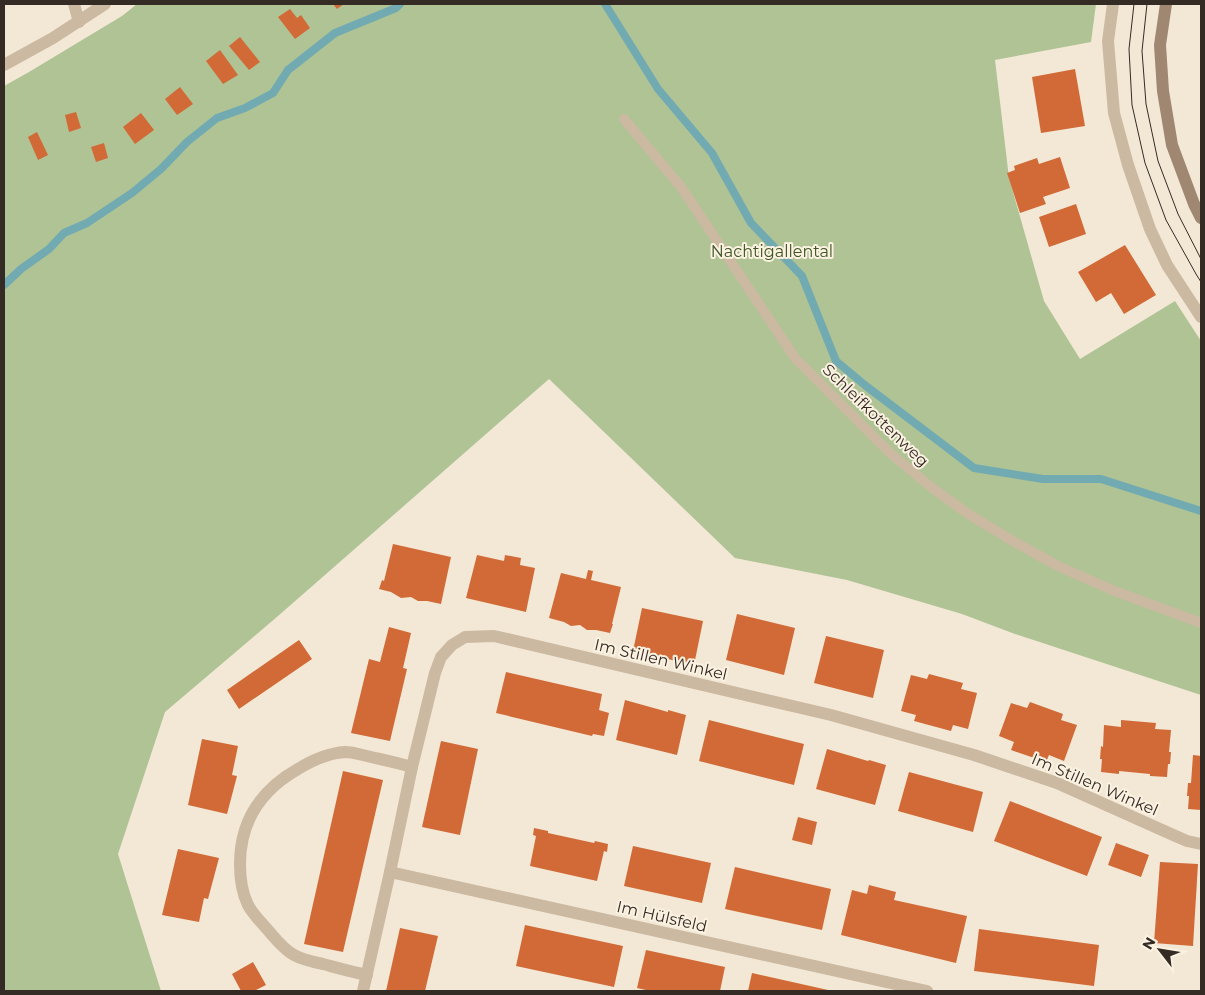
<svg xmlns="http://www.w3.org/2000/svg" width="1205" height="995" font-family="Montserrat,sans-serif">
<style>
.green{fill:#afc395}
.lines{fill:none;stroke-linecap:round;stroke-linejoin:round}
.stream{stroke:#72aab2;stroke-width:8}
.building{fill:#d16a36}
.lane{stroke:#ccb9a1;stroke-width:10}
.street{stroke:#ccb9a1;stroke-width:12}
.secondary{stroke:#9f8772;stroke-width:12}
.tram{stroke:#352b25;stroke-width:1}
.labels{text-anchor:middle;stroke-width:4;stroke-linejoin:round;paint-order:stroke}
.park-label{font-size:16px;fill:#405626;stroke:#fbf2e2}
.street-label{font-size:16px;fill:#352b25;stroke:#fbf2e2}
</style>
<rect width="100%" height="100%" fill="#f3e8d6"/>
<polygon class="green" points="137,4 1096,4 1091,42 995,60 1009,178 1044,301 1080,359 1175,301 1201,341 1201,695 1015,634 962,614 847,580 735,558 549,379 278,616 165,712 118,854 161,991 4,991 4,86 29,72 122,16"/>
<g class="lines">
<g class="stream">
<polyline points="605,4 658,89 712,153 751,223 802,276 836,361 866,386 974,468 1043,479 1101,479 1201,511"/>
<polyline points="4,285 21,269 49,249 64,233 87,223 132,193 161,169 187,142 217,118 245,108 273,93 288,70 335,33 396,8 400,4"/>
</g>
</g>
<g class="building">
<polygon points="333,4 344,4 337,9"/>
<polygon points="290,9 297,18 301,15 310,28 295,39 278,17"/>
<polygon points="240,37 260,62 249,70 229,46"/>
<polygon points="220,50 238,75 223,84 206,61"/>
<polygon points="1075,69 1085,126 1041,133 1032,77"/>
<polygon points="180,87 193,104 177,115 165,99"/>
<polygon points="76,112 81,128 69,132 65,115"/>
<polygon points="141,113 154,130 135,144 123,127"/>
<polygon points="37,132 48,155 38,160 28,137"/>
<polygon points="104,143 108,158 96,162 91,147"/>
<polygon points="1060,157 1070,188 1043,197 1046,204 1020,213 1007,173 1015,170 1014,166 1037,158 1039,164"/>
<polygon points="1076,204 1086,234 1049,247 1039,217"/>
<polygon points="1125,245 1156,295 1124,314 1111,293 1096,302 1078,272"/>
<polygon points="393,544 451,557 441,604 427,601 418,601 411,597 401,598 391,592 379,589 382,580 384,581"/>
<polygon points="477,555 504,561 505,555 521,558 520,565 535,568 526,612 466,598"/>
<polygon points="588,570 593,571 591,580 621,587 612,624 613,624 610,633 596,630 587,630 580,625 571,626 564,622 549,618 561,573 586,579"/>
<polygon points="642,608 703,621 694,665 633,651"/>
<polygon points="737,614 795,628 784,675 726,660"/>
<polygon points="389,627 411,633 403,668 407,669 390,741 351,733 369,659 380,662"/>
<polygon points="826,636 884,650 873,698 814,683"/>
<polygon points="299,640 312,659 239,709 227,690"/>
<polygon points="506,672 602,694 599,710 609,713 604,736 593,734 592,736 496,713"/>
<polygon points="929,674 963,683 961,689 977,693 968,729 953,725 951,731 914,721 916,715 901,711 911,675 927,679"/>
<polygon points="625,700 668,712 668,710 686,715 677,755 616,740"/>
<polygon points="1030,702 1063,714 1061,720 1077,725 1064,761 1049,755 1046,762 1011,750 1014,742 999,736 1011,703 1027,708"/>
<polygon points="709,720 804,744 794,785 699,761"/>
<polygon points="1121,720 1156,723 1155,729 1171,730 1169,752 1171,752 1170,764 1168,764 1167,777 1150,776 1150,774 1119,771 1119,774 1101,772 1102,759 1100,759 1101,746 1103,747 1104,725 1121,727"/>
<polygon points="202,739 238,746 232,775 237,776 227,814 188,805"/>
<polygon points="441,741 478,749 460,835 422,827"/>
<polygon points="827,749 868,761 869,760 886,765 875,805 816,789"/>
<polygon points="1193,755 1201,756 1201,810 1188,809 1189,796 1187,796 1188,783 1191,783"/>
<polygon points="343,771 383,780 343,952 304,944"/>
<polygon points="909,772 983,792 973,832 898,811"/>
<polygon points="1010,801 1102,837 1087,876 994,841"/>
<polygon points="798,817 817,822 812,845 792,840"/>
<polygon points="534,828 548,831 548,833 594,843 595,841 608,844 607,852 604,851 597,881 530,866 536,836 533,835"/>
<polygon points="1116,843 1149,855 1141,877 1108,865"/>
<polygon points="633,846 711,863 702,903 624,886"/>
<polygon points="178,849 219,858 208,899 204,898 199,922 162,915"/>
<polygon points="1160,862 1198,864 1193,946 1154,943"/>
<polygon points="735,867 831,889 822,930 725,909"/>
<polygon points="869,885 896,892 894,900 967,916 956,963 841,935 852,890 867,894"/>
<polygon points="525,925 623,946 614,987 516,966"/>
<polygon points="400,928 438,936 425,991 386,991"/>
<polygon points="979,929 1099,945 1094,986 974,971"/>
<polygon points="646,950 725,967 720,991 650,991 637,988"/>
<polygon points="253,962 266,985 254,991 241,991 232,974"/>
<polygon points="752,973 828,990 827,991 748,991"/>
</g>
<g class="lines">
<polyline class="lane" points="624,119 681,187 795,358 890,453 931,487 967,513 1011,540 1058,566 1112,590 1201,623"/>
<g class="street">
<polyline points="74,4 79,22"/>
<polyline points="1113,4 1108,41 1114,113 1128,165 1150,229 1167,265 1201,317"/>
<polyline points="4,65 53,38 105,4"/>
<polyline points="390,872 927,991"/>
<path d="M 367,975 C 352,972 338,968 323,964 C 313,962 303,960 294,955 C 283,949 275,938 267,929 C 260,921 253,914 248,905 C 242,893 240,878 240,864 C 240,820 261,790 298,769 C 311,761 329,753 345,752 C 353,752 362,755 371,757 C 384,760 398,763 412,767"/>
<polyline points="363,991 390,872 412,767 435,673 441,657 452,645 465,637 494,636 831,715 974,755 1057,783 1171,834 1187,841 1201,844"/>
</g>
<polyline class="secondary" points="1166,4 1160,45 1163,91 1172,145 1194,204 1201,218"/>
<g class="tram">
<polyline points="1134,4 1129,49 1132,105 1145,163 1166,220 1196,274 1201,282"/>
<polyline points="1147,4 1142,51 1146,104 1158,161 1178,214 1201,259"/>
</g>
</g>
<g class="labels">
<g class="park-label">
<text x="772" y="257">Nachtigallental</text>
</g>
<g class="street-label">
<text transform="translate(876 415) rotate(44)" y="6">Schleifkottenweg</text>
<text transform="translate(661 659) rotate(13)" y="6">Im Stillen Winkel</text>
<text transform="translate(1095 784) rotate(23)" y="6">Im Stillen Winkel</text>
<text transform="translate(662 916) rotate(13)" y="6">Im Hülsfeld</text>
</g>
</g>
<rect width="1205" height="995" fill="none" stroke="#352b25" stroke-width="10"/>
<g transform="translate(1160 950) rotate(301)" stroke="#fbf2e2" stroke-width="4" paint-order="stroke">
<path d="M0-4L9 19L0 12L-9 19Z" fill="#352b25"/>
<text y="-8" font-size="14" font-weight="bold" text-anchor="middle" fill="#352b25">N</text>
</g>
</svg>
